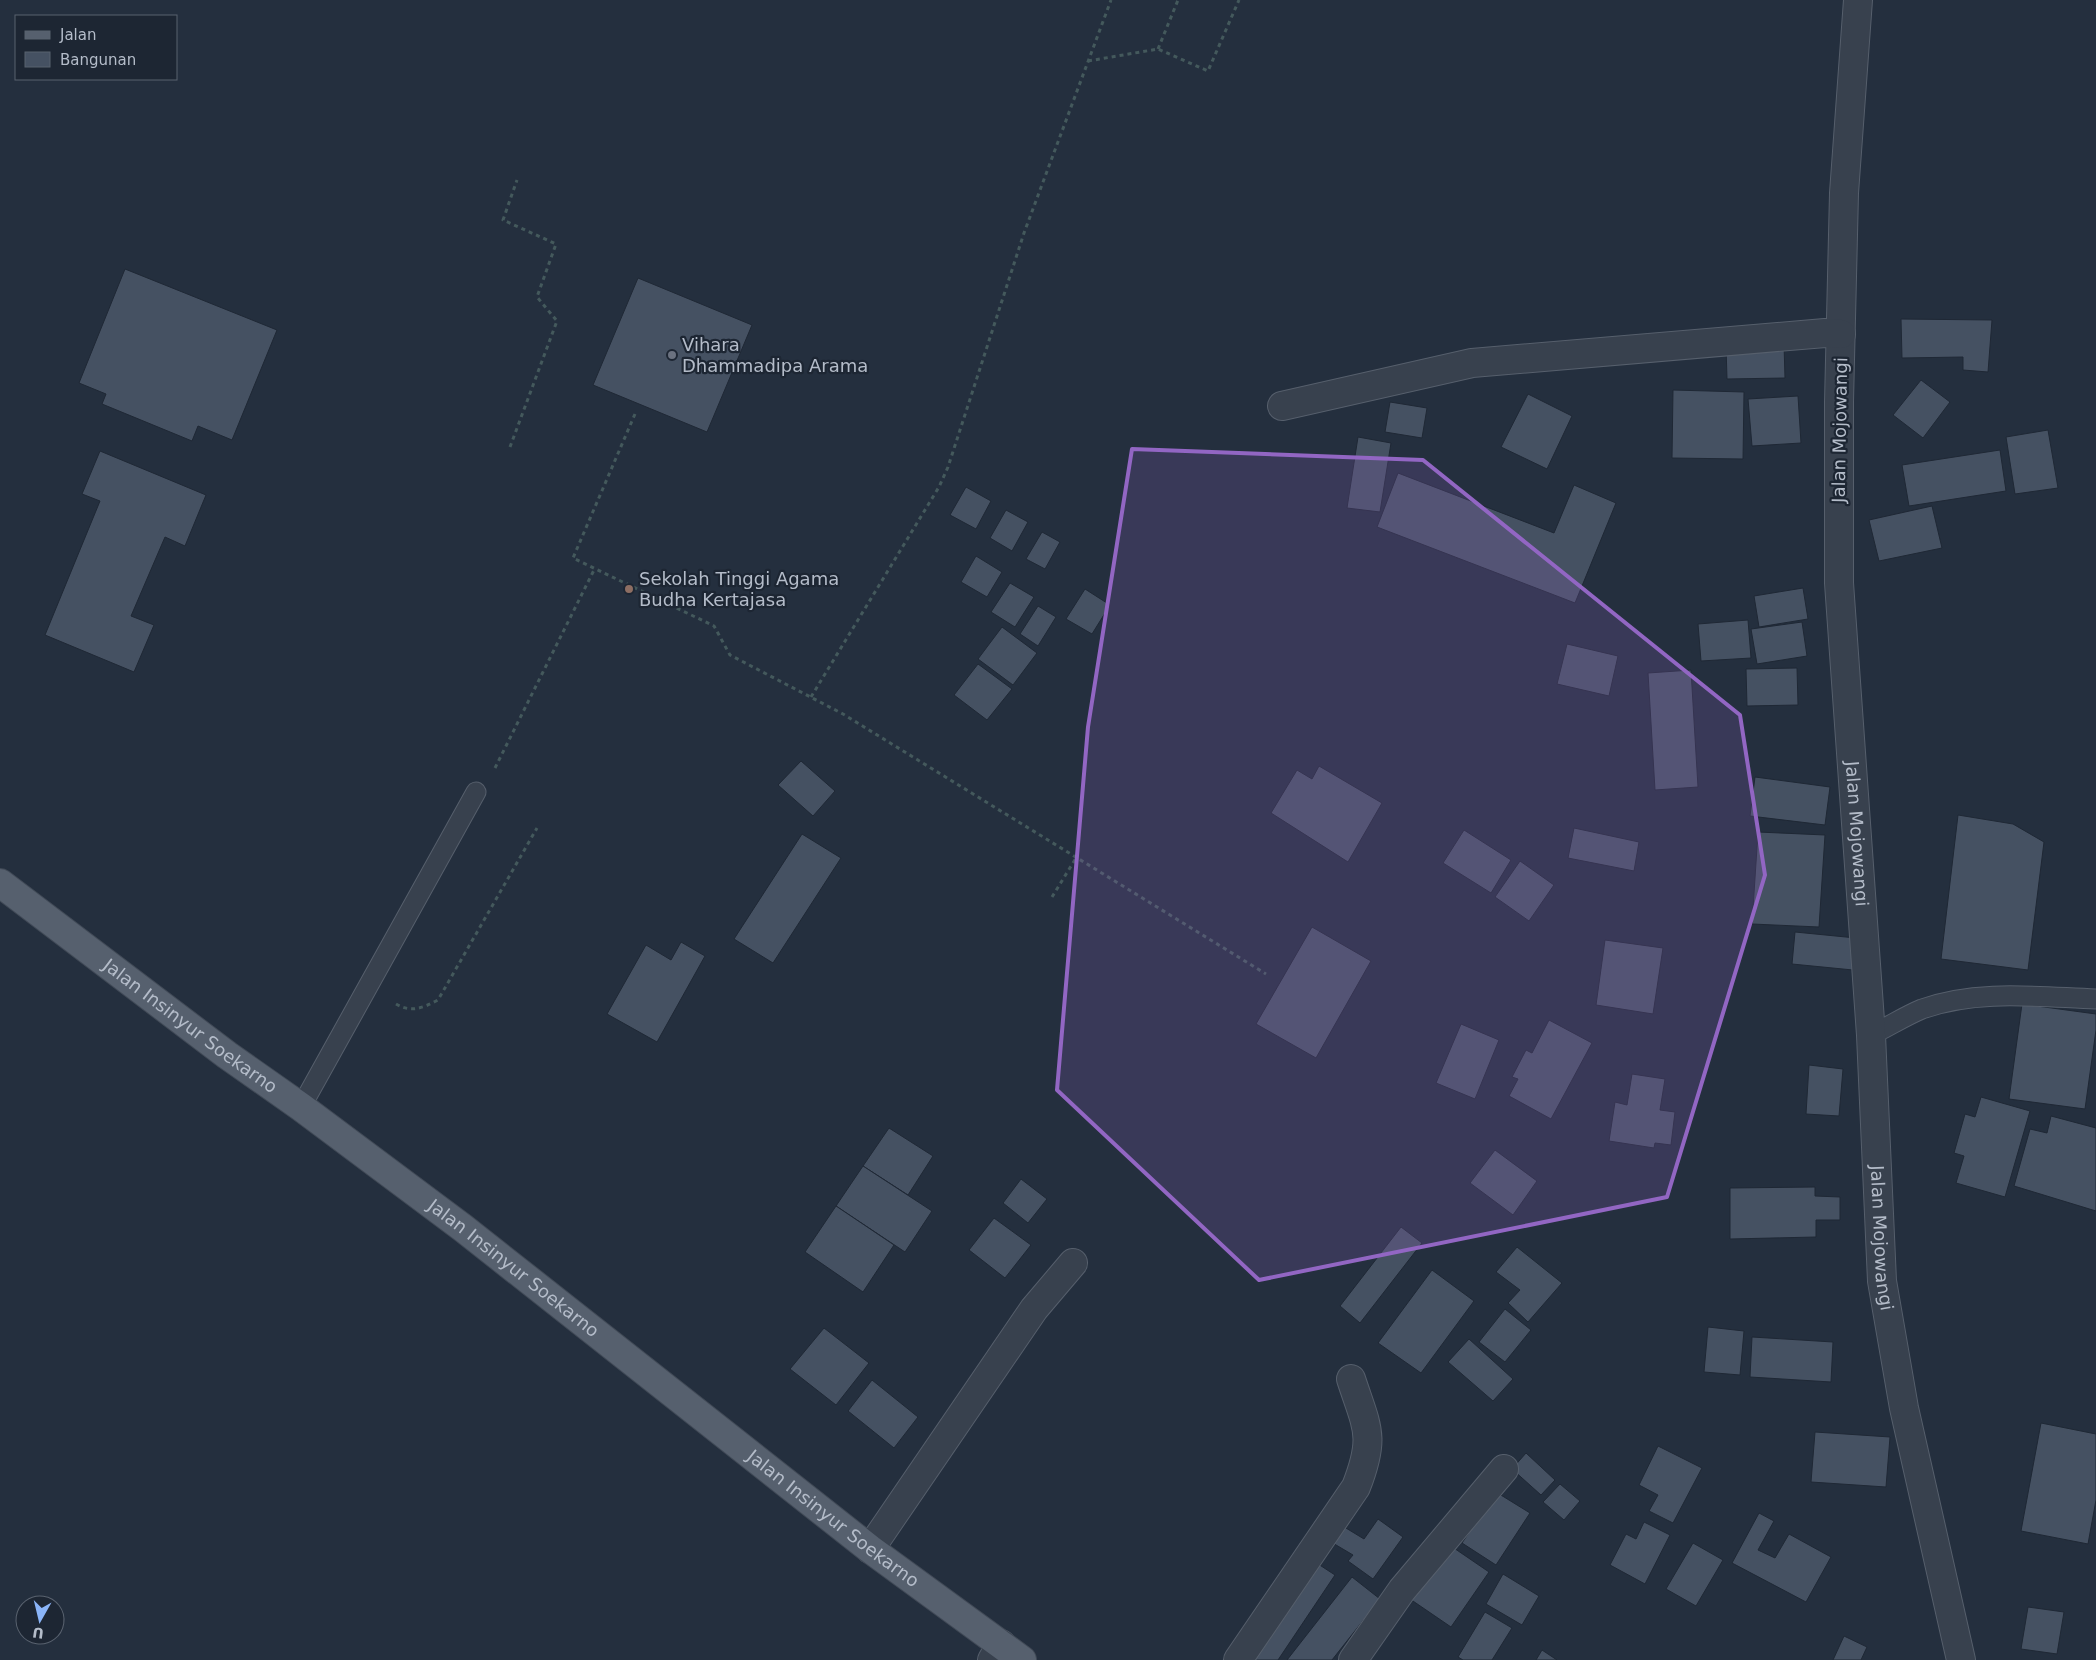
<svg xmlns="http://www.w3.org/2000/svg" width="2096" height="1660" font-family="'DejaVu Sans',sans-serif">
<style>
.building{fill:#455162;stroke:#1f2835}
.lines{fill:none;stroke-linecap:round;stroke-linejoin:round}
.service-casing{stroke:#565f6c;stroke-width:21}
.minor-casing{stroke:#565f6c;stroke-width:30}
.primary-casing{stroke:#414a57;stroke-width:30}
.path{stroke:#44595c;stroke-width:3;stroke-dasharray:4 4;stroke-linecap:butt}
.service{stroke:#38414e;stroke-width:19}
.minor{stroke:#38414e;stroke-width:28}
.primary{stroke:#56606e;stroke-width:28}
.marked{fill:#9266c3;fill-opacity:0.2;stroke:#9266c3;stroke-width:4;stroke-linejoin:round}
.worship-dot{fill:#6b7280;stroke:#1d2633;stroke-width:2}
.education-dot{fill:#8d6e63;stroke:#1d2633;stroke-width:2}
.labels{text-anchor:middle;stroke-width:4.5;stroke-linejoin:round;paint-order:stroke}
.poi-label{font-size:18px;fill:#b4bcc9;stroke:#1d2633;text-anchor:start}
.street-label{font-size:18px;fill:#b4bcc9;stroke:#1d2633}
</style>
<rect width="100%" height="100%" fill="#242f3e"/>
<g class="building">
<polygon points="125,269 277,330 232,440 198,426 192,441 102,404 106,394 79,383"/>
<polygon points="638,278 752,325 707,432 593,385"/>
<polygon points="1901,319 1992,320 1988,372 1963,370 1963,357 1902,358"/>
<polygon points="1784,344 1785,378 1727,379 1726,346"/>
<polygon points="1921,380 1950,402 1923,438 1893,415"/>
<polygon points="1673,390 1744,392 1743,459 1672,458"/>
<polygon points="1528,394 1572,416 1547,469 1501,447"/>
<polygon points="1798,396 1801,443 1752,446 1748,399"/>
<polygon points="1390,402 1427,408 1422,438 1385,432"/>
<polygon points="2048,430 2058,488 2015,494 2006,437"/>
<polygon points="1358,437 1391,443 1380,512 1347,508"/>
<polygon points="2000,450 2006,491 1909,506 1902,465"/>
<polygon points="100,451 206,495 185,546 165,537 131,616 154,625 134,672 45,635 100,501 82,494"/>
<polygon points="1398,473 1554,533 1574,485 1616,503 1575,603 1377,527"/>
<polygon points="966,487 991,501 976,529 950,515"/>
<polygon points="1932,506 1942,548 1879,561 1869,520"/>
<polygon points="1006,510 1028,522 1012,551 990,538"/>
<polygon points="1042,532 1060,542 1045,569 1026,559"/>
<polygon points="976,556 1002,572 987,597 961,582"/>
<polygon points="1010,583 1034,597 1015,627 991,612"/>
<polygon points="1803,588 1808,619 1759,627 1754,596"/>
<polygon points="1085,589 1110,605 1092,634 1066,619"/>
<polygon points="1038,606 1056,617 1038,646 1020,634"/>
<polygon points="1748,620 1751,658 1701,661 1698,624"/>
<polygon points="1802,622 1807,656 1757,664 1751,629"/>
<polygon points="1002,627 1037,653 1013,685 978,659"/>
<polygon points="1567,644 1618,656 1609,696 1557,684"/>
<polygon points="978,664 1012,689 987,720 954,695"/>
<polygon points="1797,668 1798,705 1747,706 1746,669"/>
<polygon points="1691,670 1698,787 1655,790 1648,673"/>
<polygon points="801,761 835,791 813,816 778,785"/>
<polygon points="1319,766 1382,803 1348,862 1271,813 1297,770 1312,779"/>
<polygon points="1755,777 1830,787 1825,825 1750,816"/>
<polygon points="1958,815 2013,824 2044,842 2028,970 1941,959"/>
<polygon points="1574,828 1639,842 1634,871 1568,858"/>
<polygon points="1464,830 1511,860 1491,893 1443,863"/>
<polygon points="1758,832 1825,835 1819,927 1752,924"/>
<polygon points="802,834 841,858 773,963 734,939"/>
<polygon points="1520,861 1554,885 1529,921 1495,897"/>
<polygon points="1312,927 1371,961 1316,1058 1256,1024"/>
<polygon points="1795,932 1856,938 1853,970 1792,964"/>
<polygon points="1605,940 1663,948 1653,1014 1596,1005"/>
<polygon points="681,942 705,956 657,1042 607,1014 646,945 671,960"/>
<polygon points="2022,1004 2096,1014 2096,1030 2085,1109 2009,1099"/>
<polygon points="1549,1020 1592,1043 1551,1119 1509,1096 1518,1079 1512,1077 1526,1050 1532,1053"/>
<polygon points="1461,1024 1499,1040 1475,1099 1436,1083"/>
<polygon points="1809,1065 1843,1069 1839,1116 1806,1114"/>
<polygon points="1632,1074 1665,1079 1660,1110 1675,1112 1671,1145 1655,1143 1654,1148 1609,1141 1615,1102 1627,1105"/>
<polygon points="1981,1097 2030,1111 2005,1197 1956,1183 1964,1156 1954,1153 1965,1114 1975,1117"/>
<polygon points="2051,1116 2096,1128 2096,1211 2014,1186 2030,1129 2047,1133"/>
<polygon points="889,1128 933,1156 908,1195 863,1166"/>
<polygon points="1495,1150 1537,1181 1513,1215 1470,1183"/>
<polygon points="863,1166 932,1211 905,1252 836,1206"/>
<polygon points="1021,1179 1047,1199 1028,1223 1003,1203"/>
<polygon points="1815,1187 1815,1196 1840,1197 1840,1220 1816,1220 1816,1237 1730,1239 1730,1188"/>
<polygon points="836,1206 894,1245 863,1292 805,1252"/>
<polygon points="994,1218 1031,1245 1005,1278 969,1250"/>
<polygon points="1401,1227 1422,1243 1360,1323 1340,1306"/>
<polygon points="1517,1247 1562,1283 1528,1322 1508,1303 1520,1290 1496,1272"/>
<polygon points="1432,1270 1474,1301 1421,1373 1378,1343"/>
<polygon points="1505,1309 1531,1330 1505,1362 1479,1342"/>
<polygon points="1708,1327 1744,1331 1740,1375 1704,1372"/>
<polygon points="824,1328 869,1363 836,1405 790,1369"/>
<polygon points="1752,1337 1833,1342 1831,1382 1750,1377"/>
<polygon points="1469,1339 1513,1379 1493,1401 1448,1362"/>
<polygon points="872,1380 918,1417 894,1448 848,1411"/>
<polygon points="2041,1423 2096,1434 2096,1500 2088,1544 2021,1531"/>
<polygon points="1815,1432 1890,1437 1886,1487 1811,1482"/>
<polygon points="1658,1446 1702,1468 1673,1523 1649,1511 1658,1495 1639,1485"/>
<polygon points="1526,1453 1555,1480 1541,1495 1512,1469"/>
<polygon points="1560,1484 1580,1501 1564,1520 1543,1502"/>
<polygon points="1496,1492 1530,1513 1496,1565 1462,1543"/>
<polygon points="1759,1513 1774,1521 1758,1550 1775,1558 1789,1534 1831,1557 1806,1602 1732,1563"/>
<polygon points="1378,1519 1403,1537 1373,1579 1348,1561 1353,1555 1331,1542 1341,1525 1364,1539"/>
<polygon points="1644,1522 1670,1535 1645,1584 1610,1565 1626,1534 1636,1539"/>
<polygon points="1693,1543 1723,1560 1696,1606 1666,1589"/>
<polygon points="1448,1544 1489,1572 1451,1627 1410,1599"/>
<polygon points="1312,1560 1335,1575 1278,1660 1245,1660"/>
<polygon points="1503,1574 1539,1596 1522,1625 1486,1604"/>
<polygon points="1352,1577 1380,1599 1332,1660 1287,1660"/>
<polygon points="2028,1607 2064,1612 2057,1654 2021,1649"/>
<polygon points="1485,1612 1512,1628 1492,1660 1463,1660 1458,1657"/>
<polygon points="1844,1636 1867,1647 1861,1660 1833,1660"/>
<polygon points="1542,1650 1557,1660 1536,1660"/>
</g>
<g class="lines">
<defs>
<g id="service">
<path d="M 1871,1035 C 1888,1027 1905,1016 1922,1009 C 1977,989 2039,997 2096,999"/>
<polyline points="301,1107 476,792"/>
</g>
<g id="minor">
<path id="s1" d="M 1858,0 L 1844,193 L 1839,402 L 1839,583 L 1871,1035 L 1882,1281 L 1904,1408 L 1961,1660"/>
<polyline points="1282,406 1472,363 1825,333 1841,334"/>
<polyline points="870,1549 1034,1309 1073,1263"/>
<polyline points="992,1660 1001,1644"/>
<path d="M 1238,1660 L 1356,1487 C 1376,1436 1367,1428 1351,1379"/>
<polyline points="1353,1660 1402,1590 1504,1469"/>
</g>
<g id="primary">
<path id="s2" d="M 0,883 L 227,1055 L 301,1107 L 463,1228 L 870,1549 L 1022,1660"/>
</g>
</defs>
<use href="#service" class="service-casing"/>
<use href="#minor" class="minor-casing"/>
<use href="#primary" class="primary-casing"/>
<g class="path">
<polyline points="1158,49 1178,0"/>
<polyline points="1088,61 1158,49 1208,71 1239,0"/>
<polyline points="635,414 573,558 714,626 730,655 843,714 1266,974"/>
<polyline points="510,447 557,321 537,297 556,244 503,220 517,180"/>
<polyline points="811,697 939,487 948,467 1024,233 1111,0"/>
<polyline points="495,768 595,568"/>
<polyline points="1052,897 1076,858"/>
<path d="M 396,1004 C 411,1013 423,1008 438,1000 L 537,828"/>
</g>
<use href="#service" class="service"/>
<use href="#minor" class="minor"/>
<use href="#primary" class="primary"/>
</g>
<path class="marked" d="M 1132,449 L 1423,460 L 1740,715 L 1765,875 L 1667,1197 L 1259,1280 L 1057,1090 L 1088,727 Z"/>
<circle class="worship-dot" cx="672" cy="355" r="5"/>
<circle class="education-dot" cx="629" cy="589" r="5"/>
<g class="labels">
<g class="poi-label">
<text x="682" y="351">Vihara<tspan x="682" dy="21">Dhammadipa Arama</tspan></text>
<text x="639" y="585">Sekolah Tinggi Agama<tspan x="639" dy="21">Budha Kertajasa</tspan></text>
</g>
<g class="street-label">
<text transform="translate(1840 430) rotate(-89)" y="6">Jalan Mojowangi</text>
<text dy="6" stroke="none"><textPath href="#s1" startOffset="835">Jalan Mojowangi</textPath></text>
<text dy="6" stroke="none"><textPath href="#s2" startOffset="238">Jalan Insinyur Soekarno</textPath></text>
<text dy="6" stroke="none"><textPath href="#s1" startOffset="1240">Jalan Mojowangi</textPath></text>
<text dy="6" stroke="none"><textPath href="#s2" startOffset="642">Jalan Insinyur Soekarno</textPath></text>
<text dy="6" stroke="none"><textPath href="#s2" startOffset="1048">Jalan Insinyur Soekarno</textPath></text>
</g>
</g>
<rect x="15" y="15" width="162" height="65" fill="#1d2633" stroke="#59626f"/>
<rect x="25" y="31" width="25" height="8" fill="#56606e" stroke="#59626f"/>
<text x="60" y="40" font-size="15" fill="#b4bcc9">Jalan</text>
<rect x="25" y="52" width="25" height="15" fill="#455162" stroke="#59626f"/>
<text x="60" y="65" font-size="15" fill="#b4bcc9">Bangunan</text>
<g transform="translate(40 1620) rotate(188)"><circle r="24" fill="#1d2633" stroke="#59626f"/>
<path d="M0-4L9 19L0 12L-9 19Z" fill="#8ab4f8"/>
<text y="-8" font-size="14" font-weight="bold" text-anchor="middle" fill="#b4bcc9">U</text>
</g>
</svg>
